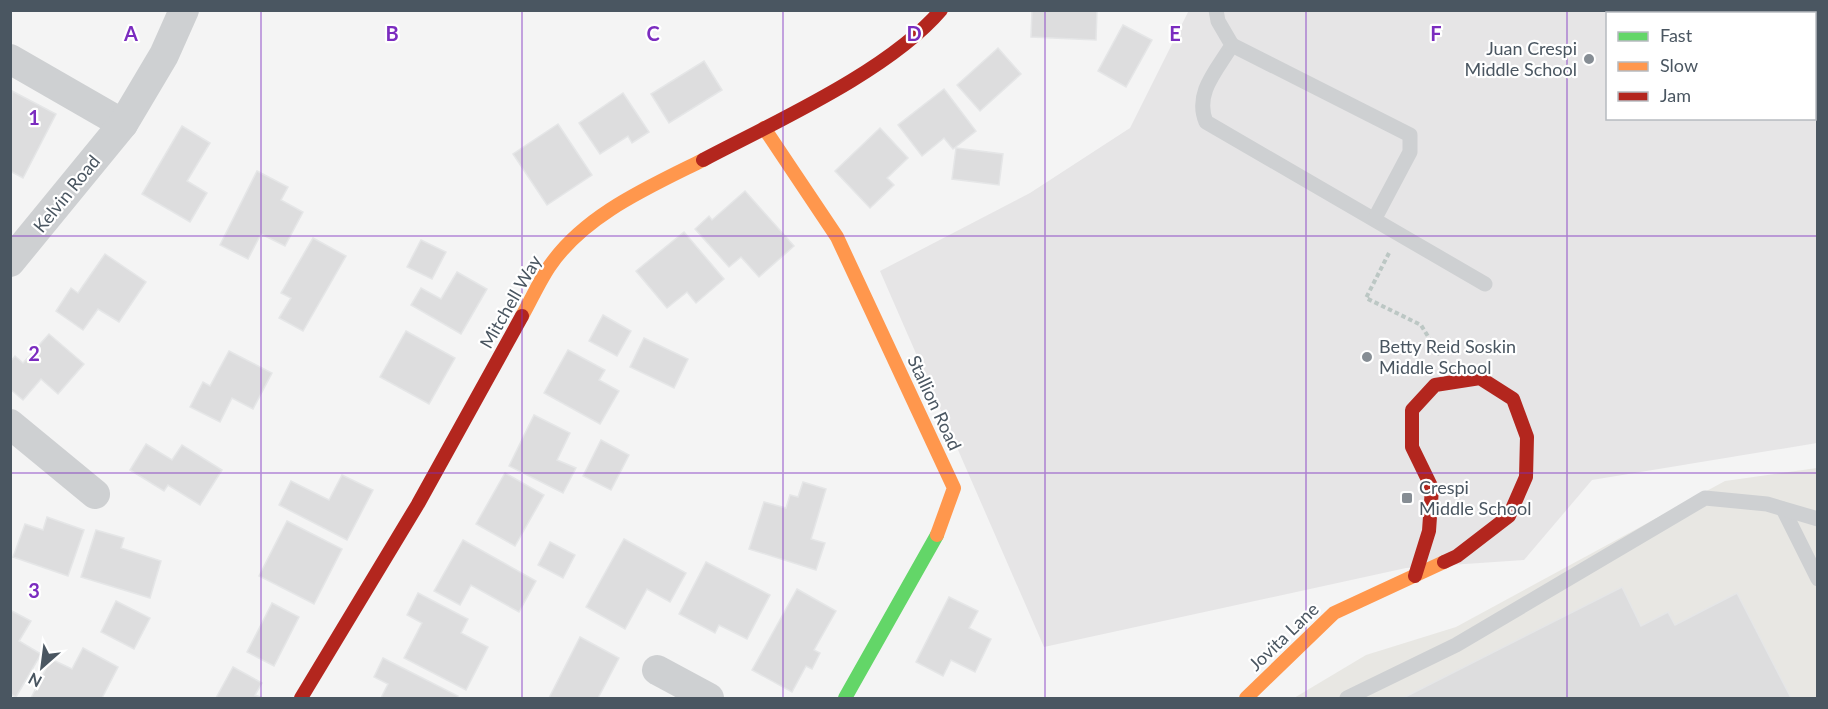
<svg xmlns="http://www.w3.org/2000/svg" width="1828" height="709" font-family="Lato,sans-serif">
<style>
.commercial{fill:#e8e7e3}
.education{fill:#e6e5e6;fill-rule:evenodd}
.building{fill:#ddddde;stroke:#e5e6e7;stroke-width:1.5}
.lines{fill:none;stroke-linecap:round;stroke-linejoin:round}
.path{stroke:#bcc7c4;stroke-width:4;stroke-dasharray:4.5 3;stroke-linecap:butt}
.lane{stroke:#ced0d2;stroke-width:15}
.street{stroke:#ced0d2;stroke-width:30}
.fast{stroke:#63d668;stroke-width:14}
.slow{stroke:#ff974d;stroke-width:14}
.jam{stroke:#b3261e;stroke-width:14}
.grid{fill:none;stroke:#7b2cbf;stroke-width:1.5;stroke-opacity:0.55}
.poi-dot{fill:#868d94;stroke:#fff;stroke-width:2}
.labels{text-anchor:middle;stroke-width:4.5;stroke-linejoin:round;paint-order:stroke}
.poi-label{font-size:18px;fill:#4a5661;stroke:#fff;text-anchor:start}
.street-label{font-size:18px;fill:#4a5661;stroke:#fff}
.grid-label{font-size:20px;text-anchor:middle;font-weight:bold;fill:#7b2cbf;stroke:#fff;stroke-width:4.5;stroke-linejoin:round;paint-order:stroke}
</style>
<rect width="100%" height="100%" fill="#f4f4f4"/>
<polygon class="commercial" points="1817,468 1817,698 1294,698 1366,655 1456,627 1725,481"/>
<path class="education" d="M 1192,11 L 1817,11 L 1817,443 L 1592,480 L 1524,560 L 1406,568 L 1044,647 L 880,271 L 1030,193 L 1130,128 L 1188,12 ZM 1608,14 L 1814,14 L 1814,118 L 1608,118 Z"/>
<g class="building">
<polygon points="1032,10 1097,10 1096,40 1031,37"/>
<polygon points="1123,25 1152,40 1126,87 1098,71"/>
<polygon points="998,48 1021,74 980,111 957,85"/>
<polygon points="704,61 722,90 669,123 651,94"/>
<polygon points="944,89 976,131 953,149 944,138 922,156 898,125"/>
<polygon points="12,91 56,114 23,178 10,171"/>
<polygon points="623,93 649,132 632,143 628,136 600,154 579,123"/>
<polygon points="558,124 592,175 547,205 513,154"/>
<polygon points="182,126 210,143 187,181 207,193 190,222 142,194"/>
<polygon points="880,128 908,158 887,178 894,185 870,208 835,171"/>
<polygon points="956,148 1003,154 999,185 952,179"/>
<polygon points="257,171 288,187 281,200 303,212 285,246 261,234 248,259 220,245"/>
<polygon points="745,191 794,246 759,277 741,257 729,267 695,229 709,216 712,220"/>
<polygon points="684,232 724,279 696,303 687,292 667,308 636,271"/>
<polygon points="313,238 346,256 303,331 279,318 291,298 281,293"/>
<polygon points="421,240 446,252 432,279 407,267"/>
<polygon points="105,254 146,282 119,322 98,309 83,330 56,311 71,288 78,293"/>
<polygon points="457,272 487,289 461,334 411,305 421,288 441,299"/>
<polygon points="603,315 631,331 617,356 589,341"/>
<polygon points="406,331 455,358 429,404 380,377"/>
<polygon points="49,334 84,364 58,394 41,379 23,400 10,389 10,362 15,356 23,363"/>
<polygon points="644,338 688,359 674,388 630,367"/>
<polygon points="568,350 605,370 599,380 619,391 600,424 544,393"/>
<polygon points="229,351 272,373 253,409 232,398 220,422 190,407 203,382 210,386"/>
<polygon points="534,415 570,433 557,460 576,468 563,493 509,466"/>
<polygon points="601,440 629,455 611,490 583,476"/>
<polygon points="146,444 172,460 182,445 222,470 200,505 168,485 164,491 130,470"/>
<polygon points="505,473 544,495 515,546 476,524"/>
<polygon points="342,475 373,490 347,540 279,505 291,481 329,500"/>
<polygon points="803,482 826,489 811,539 825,543 816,570 749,549 764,502 786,508 790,495 798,497"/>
<polygon points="47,517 84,530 68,576 13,557 25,524 43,530"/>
<polygon points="287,521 342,549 314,604 259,576"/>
<polygon points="96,530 124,538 121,548 161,561 150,598 81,577"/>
<polygon points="624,539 686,573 670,602 647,589 625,629 586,607"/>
<polygon points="463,540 536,581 519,612 471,585 460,605 434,591"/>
<polygon points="550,542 575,555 563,578 538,565"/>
<polygon points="706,562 770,595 747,639 719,625 715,633 679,614"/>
<polygon points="1622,587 1641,626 1668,612 1675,625 1737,593 1791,698 1403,698"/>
<polygon points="797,589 836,611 814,650 820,653 812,669 806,666 792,692 752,670"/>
<polygon points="418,593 468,619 461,633 488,647 466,690 404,658 422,623 407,615"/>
<polygon points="949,597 978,611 969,628 991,639 975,672 951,660 943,676 916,662"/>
<polygon points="116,601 150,618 134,649 101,632"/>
<polygon points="272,603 299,617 274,666 247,652"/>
<polygon points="10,610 31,621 19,641 41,654 16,697 10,694"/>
<polygon points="580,637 619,658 598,698 549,698"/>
<polygon points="83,648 118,667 102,698 31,698 51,659 72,669"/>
<polygon points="383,658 458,696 457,698 381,698 388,684 374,677"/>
<polygon points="233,667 262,683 255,695 263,698 216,698"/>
</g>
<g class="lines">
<polyline class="path" points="1389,253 1366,298 1421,325 1440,356"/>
<g class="lane">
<path d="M 1216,10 L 1218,21 L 1232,45 C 1217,70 1194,93 1206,122 L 1485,284"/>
<polyline points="1232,45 1410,135 1410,152 1375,218"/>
<polyline points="1783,509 1818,579"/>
<polyline points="1347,698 1456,645 1705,498 1767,504 1818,519"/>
</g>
<g class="street">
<polyline points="10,59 123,124"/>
<polyline points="10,262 123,124 164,55 184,10"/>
<polyline points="10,424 95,494"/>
<polyline points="657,670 709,698"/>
</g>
<polyline class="fast" points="845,698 937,535"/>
<g class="slow">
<polyline points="764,128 837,237 954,488 937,535"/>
<path d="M 522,316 C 531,300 539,282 549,267 C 584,215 649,187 703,160"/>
<polyline points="1246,698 1334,613 1444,562"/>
</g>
<g class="jam">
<path d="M 703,160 C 775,122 889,71 941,10"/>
<polyline points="1415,576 1429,531 1432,488 1412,447 1412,410 1435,385 1480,378 1513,399 1527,437 1526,477 1509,516 1457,556 1444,562"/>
<polyline points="301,698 418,504 522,316"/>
</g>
</g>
<path class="grid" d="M 261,10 L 261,698M 522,10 L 522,698M 783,10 L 783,698M 1045,10 L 1045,698M 1306,10 L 1306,698M 1567,10 L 1567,698M 10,236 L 1818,236M 10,473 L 1818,473"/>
<g class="poi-dot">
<circle cx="1589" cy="59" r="6"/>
<circle cx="1367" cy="357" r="6"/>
<rect x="1401" y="492" width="12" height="12" rx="3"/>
</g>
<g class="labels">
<g class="poi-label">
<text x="1577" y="55" text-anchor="end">Juan Crespi<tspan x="1577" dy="21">Middle School</tspan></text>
<text x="1379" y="353">Betty Reid Soskin<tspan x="1379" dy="21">Middle School</tspan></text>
<text x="1419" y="494">Crespi<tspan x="1419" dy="21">Middle School</tspan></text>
</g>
<g class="street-label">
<text transform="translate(67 194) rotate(-51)" y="6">Kelvin Road</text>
<text transform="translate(511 302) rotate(-60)" y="6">Mitchell Way</text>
<text transform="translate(934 403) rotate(65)" y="6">Stallion Road</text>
<text transform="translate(1284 637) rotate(-44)" y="6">Jovita Lane</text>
</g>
</g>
<g class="grid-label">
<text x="131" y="41">A</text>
<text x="392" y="41">B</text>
<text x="653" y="41">C</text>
<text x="914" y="41">D</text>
<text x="1175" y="41">E</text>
<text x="1436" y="41">F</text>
<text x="34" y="125">1</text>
<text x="34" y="361">2</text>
<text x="34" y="598">3</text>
</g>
<rect width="1828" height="709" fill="none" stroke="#4a5661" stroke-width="24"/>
<rect x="1606" y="12" width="210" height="108" fill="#ffffff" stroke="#b7bbc0" stroke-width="1.5"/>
<rect x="1618" y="32" width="30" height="9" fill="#63d668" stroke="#b7bbc0" stroke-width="1.5"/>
<text x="1660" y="42" font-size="18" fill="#4a5661">Fast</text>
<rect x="1618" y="62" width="30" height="9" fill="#ff974d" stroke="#b7bbc0" stroke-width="1.5"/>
<text x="1660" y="72" font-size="18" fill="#4a5661">Slow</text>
<rect x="1618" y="92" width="30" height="9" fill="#b3261e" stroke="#b7bbc0" stroke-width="1.5"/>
<text x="1660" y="102" font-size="18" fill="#4a5661">Jam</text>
<g transform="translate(42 667) rotate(208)" stroke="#ffffff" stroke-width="4.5" paint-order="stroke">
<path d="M0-4.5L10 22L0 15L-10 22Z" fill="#4a5661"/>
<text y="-9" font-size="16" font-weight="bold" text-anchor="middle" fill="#4a5661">N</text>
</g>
</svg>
